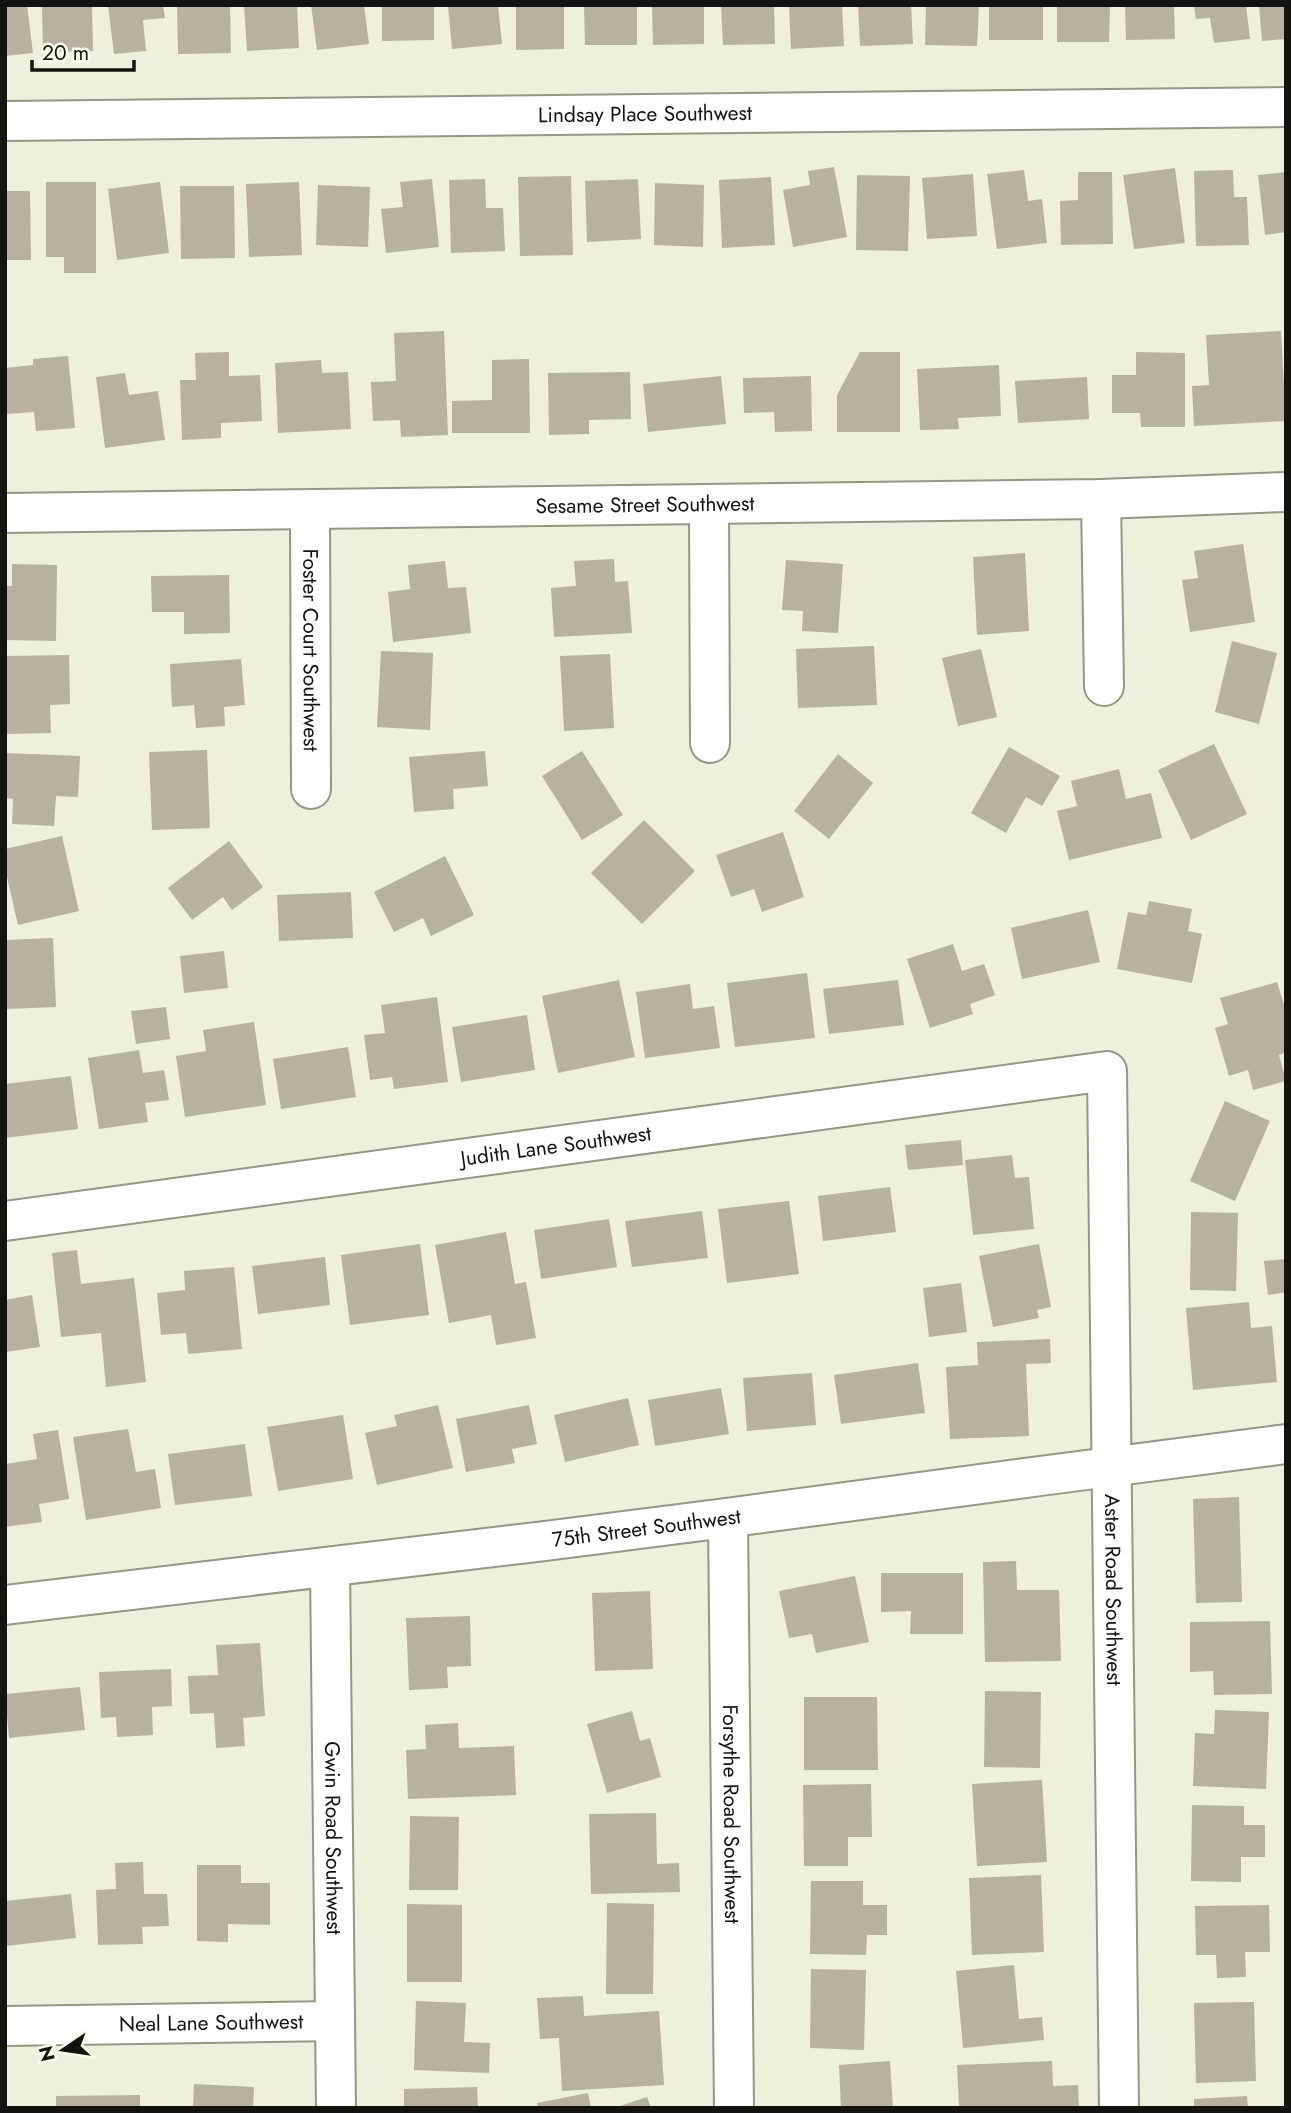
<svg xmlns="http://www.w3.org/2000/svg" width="1291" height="2113" font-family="Jost,sans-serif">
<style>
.building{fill:#b8b0a0}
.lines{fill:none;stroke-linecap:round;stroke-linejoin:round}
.minor-casing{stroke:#979686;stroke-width:42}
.minor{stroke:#fff;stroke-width:38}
.labels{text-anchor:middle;stroke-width:5;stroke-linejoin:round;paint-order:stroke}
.street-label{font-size:21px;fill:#14130d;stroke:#fdfbea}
</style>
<rect width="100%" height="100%" fill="#f0eedd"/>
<g class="building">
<polygon points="5,5 27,5 33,53 5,56"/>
<polygon points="42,5 92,5 93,51 43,52"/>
<polygon points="108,5 163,5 165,18 143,20 146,51 114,54"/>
<polygon points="177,5 230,5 231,53 178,54"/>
<polygon points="244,5 297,5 299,48 247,51"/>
<polygon points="311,5 364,5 369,44 317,50"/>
<polygon points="382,5 434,5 434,40 382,41"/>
<polygon points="448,5 498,5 502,44 452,49"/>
<polygon points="516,5 564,5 564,49 516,50"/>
<polygon points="584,5 637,5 637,45 585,45"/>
<polygon points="652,5 704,5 704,44 653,45"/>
<polygon points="721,5 774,5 775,44 723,45"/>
<polygon points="789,5 842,5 844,46 791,49"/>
<polygon points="858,5 911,5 913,44 860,46"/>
<polygon points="926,5 979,5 977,46 925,45"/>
<rect x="989" y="5" width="54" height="35"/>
<polygon points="1057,5 1110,5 1109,42 1057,42"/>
<polygon points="1125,5 1174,5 1175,39 1126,40"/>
<polygon points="1194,5 1246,5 1250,39 1214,43 1210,18 1196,19"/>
<polygon points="1259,5 1286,5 1286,39 1262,41"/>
<polygon points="834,167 847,237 793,247 783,190 810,185 808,171"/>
<polygon points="1175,168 1185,243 1134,249 1123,175"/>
<polygon points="1024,170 1028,201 1042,199 1047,243 997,249 987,174"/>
<polygon points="1233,170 1234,197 1247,197 1249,245 1196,246 1194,171"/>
<polygon points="1078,172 1112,172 1113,244 1061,245 1060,201 1078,200"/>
<polygon points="1286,172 1286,232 1265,235 1258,175"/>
<polygon points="973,174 977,236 927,239 922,178"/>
<polygon points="857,175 910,176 908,251 856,250"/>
<polygon points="571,176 573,255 520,256 518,177"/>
<polygon points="771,177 775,245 722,248 719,180"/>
<polygon points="432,179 439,247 386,253 381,209 403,207 400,182"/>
<polygon points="485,179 486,208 503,208 505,251 451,253 449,180"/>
<polygon points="638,179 641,239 587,242 585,181"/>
<polygon points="46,182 96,182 96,273 64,273 64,257 46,257"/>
<polygon points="160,182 169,253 117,260 108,189"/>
<polygon points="299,182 302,255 249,257 246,184"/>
<polygon points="655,183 704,185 703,247 654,245"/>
<polygon points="318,185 370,187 368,247 316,245"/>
<polygon points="180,186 234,186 235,258 181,259"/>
<polygon points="5,191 30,191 31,260 5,260"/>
<polygon points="444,331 448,435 401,437 400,420 373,421 371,382 396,381 394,333"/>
<polygon points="1281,331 1286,421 1194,426 1192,386 1209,385 1206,335"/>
<polygon points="229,352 229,376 260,375 262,421 221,423 221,438 182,440 180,380 196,380 195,353"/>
<polygon points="860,352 900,352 900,432 837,432 837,395"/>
<polygon points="1136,352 1185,353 1185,427 1141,427 1140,413 1112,413 1112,375 1136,375"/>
<polygon points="68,356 75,428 36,431 34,412 6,414 5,368 33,365 33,359"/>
<polygon points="529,359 530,433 452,433 452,401 492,400 492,360"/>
<polygon points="321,360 322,373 348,372 351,429 278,433 275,363"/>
<polygon points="999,365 1001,416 958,418 959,429 920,430 917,369"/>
<polygon points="630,372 631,419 589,420 589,434 549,435 548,373"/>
<polygon points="125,373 129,395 158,391 165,440 105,448 96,377"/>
<polygon points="721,376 726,424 648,432 643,384"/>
<polygon points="811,376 812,431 775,432 774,412 744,413 743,378"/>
<polygon points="1087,377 1089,419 1018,423 1015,381"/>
<polygon points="1243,544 1255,622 1190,632 1182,580 1198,578 1194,551"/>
<polygon points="1025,553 1029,631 977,635 973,557"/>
<polygon points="614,559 615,582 628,581 632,633 554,637 551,588 576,586 574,561"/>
<polygon points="786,560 843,564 838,633 802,631 803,611 782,610"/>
<polygon points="445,561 448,588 466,587 471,633 393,642 388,592 410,589 408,565"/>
<polygon points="12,564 57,565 56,641 5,640 5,586 12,586"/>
<polygon points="229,575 230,633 184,634 184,612 152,612 151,576"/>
<polygon points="1232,641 1277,653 1259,724 1215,712"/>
<polygon points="874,646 877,705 798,708 796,649"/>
<polygon points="981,649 997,717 958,726 942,658"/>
<polygon points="381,651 433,653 430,730 377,727"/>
<polygon points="610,654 614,728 564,731 560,656"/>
<polygon points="69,655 70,704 50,705 51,733 5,734 5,656"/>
<polygon points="241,659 245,705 224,707 225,726 196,728 194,705 172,707 170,664"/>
<polygon points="1214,744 1247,814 1191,840 1158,770"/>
<polygon points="1009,747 1060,776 1042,806 1026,797 1006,833 971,813"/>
<polygon points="207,750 210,828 152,830 149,752"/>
<polygon points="485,751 488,786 453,789 454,809 414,812 409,757"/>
<polygon points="582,751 623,815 582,840 542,776"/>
<polygon points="5,753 80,756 78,797 56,796 54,826 12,824 13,799 5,798"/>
<polygon points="838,754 873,783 829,839 794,811"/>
<polygon points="1119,769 1126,799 1151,793 1162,838 1069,860 1057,811 1077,806 1071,781"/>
<polygon points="644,820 695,871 642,924 591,873"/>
<polygon points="783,832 804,897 762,912 754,889 731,897 716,855"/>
<polygon points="62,836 79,911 18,925 5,868 5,849"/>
<polygon points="229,841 263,887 232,910 223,897 192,920 168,888"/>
<polygon points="445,856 474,915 431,936 423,918 394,932 374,892"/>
<polygon points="351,892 353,938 279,941 277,895"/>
<polygon points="1149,901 1192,909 1188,931 1202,934 1192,983 1117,969 1128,912 1146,915"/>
<polygon points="1088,910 1100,962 1022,979 1011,928"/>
<polygon points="53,938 56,1007 7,1009 5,940"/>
<polygon points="953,944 962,971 984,964 995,995 970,1004 973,1014 930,1028 907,959"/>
<polygon points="224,951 228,988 184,993 180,956"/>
<polygon points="807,973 815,1038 735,1047 727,983"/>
<polygon points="619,980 635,1057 558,1073 542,996"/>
<polygon points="898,980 904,1025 829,1034 823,989"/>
<polygon points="1277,982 1286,1011 1286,1052 1279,1055 1286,1081 1253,1090 1248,1070 1229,1076 1215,1028 1228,1024 1220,998"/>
<polygon points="690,984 693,1009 714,1006 720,1048 645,1058 636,992"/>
<polygon points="437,997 448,1082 394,1089 392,1077 370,1080 364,1035 385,1033 381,1005"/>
<polygon points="166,1007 170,1039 136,1044 131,1011"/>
<polygon points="527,1015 535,1070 461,1082 452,1027"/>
<polygon points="254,1022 266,1105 185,1117 176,1056 206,1051 203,1030"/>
<polygon points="348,1047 356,1097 281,1109 273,1059"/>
<polygon points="139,1050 143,1073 164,1070 169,1100 145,1103 148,1122 99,1129 88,1058"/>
<polygon points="71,1076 78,1129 5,1138 5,1084"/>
<polygon points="1225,1101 1270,1121 1235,1201 1190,1181"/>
<polygon points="961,1140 963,1165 908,1170 905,1145"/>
<polygon points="1012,1155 1015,1178 1029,1177 1034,1229 973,1235 965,1160"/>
<polygon points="890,1187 896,1232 823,1241 818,1196"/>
<polygon points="789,1201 799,1274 727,1283 718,1209"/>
<polygon points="702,1211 708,1258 632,1267 625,1221"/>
<polygon points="1191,1212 1238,1213 1236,1291 1190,1290"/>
<polygon points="609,1219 617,1267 541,1279 534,1230"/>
<polygon points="506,1232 515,1284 526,1282 536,1338 496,1345 491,1315 449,1323 435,1245"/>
<polygon points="420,1244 429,1315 350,1325 341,1255"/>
<polygon points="1039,1244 1051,1307 1037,1310 1039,1318 993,1327 979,1256"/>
<polygon points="77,1250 81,1284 134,1278 146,1382 106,1387 101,1333 61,1337 52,1253"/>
<polygon points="325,1257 330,1305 258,1314 252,1266"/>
<polygon points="1286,1259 1286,1292 1268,1295 1264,1261"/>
<polygon points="234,1267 242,1349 188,1354 186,1333 161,1335 157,1293 185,1290 184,1271"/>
<polygon points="961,1283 967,1332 929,1337 923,1288"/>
<polygon points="32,1295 40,1347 5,1352 5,1300"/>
<polygon points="1249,1302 1251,1328 1272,1326 1277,1382 1193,1390 1186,1308"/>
<polygon points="1050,1339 1051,1363 1026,1364 1029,1436 950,1439 946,1367 978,1365 977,1342"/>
<polygon points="918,1363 925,1413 841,1424 834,1375"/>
<polygon points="812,1373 816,1425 747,1431 743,1378"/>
<polygon points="721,1388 729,1434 655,1446 648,1400"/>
<polygon points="628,1398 639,1445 565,1462 554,1415"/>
<polygon points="438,1405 453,1468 377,1485 365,1433 397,1426 394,1415"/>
<polygon points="529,1405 537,1444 512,1449 515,1463 466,1472 456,1419"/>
<polygon points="343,1415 353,1479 278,1491 267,1427"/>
<polygon points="128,1429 136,1472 155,1469 161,1508 86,1520 73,1437"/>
<polygon points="58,1430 69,1499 39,1504 42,1522 5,1527 5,1464 37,1459 33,1434"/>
<polygon points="245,1444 252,1496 175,1505 168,1454"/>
<polygon points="1239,1497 1242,1602 1196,1603 1193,1499"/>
<polygon points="1016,1561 1017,1590 1059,1590 1061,1661 985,1662 983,1562"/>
<polygon points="881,1573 963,1573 963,1634 910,1634 911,1611 881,1612"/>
<polygon points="855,1576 869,1642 816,1653 812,1634 789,1638 779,1591"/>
<polygon points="650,1591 653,1669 595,1671 592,1593"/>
<polygon points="470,1616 471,1666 447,1667 448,1688 409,1690 406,1618"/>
<polygon points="1270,1621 1272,1694 1214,1695 1213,1671 1190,1672 1190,1622"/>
<polygon points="260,1643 265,1716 243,1718 245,1746 216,1748 214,1713 190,1714 188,1676 218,1675 216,1645"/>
<polygon points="171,1669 172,1706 152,1707 153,1735 117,1737 116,1717 101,1718 99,1672"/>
<polygon points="80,1687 85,1730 9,1738 5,1694"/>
<polygon points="985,1691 1041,1692 1040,1768 984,1767"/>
<polygon points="804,1697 877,1697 878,1770 804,1770"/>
<polygon points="1215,1710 1269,1712 1266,1789 1193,1786 1195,1733 1214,1734"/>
<polygon points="632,1711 640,1741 650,1738 661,1777 607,1793 587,1724"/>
<polygon points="458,1723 459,1748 514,1746 516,1795 408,1799 406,1750 426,1749 425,1725"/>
<polygon points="1042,1780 1047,1862 977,1866 972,1784"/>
<polygon points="871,1784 872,1837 848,1837 848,1866 804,1866 803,1785"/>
<polygon points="1192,1805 1244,1806 1244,1825 1265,1825 1265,1857 1241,1857 1241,1882 1191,1881"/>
<polygon points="656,1813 657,1864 679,1863 680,1892 591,1894 589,1814"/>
<polygon points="410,1816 459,1817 458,1890 409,1890"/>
<polygon points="143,1862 144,1894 167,1894 169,1926 142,1927 143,1944 98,1945 96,1890 116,1889 115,1863"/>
<polygon points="197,1865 241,1865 241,1883 270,1883 270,1925 228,1924 228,1942 197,1941"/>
<polygon points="1041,1875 1044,1952 972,1955 969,1878"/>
<polygon points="811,1881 863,1881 863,1905 887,1905 887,1935 867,1935 866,1955 810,1954"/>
<polygon points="71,1894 76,1938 5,1946 5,1901"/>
<polygon points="607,1903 654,1904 653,1994 606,1994"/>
<polygon points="407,1904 462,1905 462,1982 407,1982"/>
<polygon points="1269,1905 1270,1952 1245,1952 1246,1977 1217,1978 1216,1955 1196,1955 1195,1906"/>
<polygon points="1014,1965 1019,2019 1042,2017 1044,2040 963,2048 956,1971"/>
<polygon points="811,1969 866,1970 864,2050 810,2048"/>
<polygon points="583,1996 584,2016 659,2011 664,2085 562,2091 559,2038 540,2039 537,1998"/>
<polygon points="416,2001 466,2003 464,2042 490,2043 489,2073 414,2070"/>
<polygon points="1254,2002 1256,2081 1196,2083 1194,2003"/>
<polygon points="890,2061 893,2108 841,2108 839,2065"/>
<polygon points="1052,2061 1053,2086 1078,2085 1079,2108 959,2108 957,2065"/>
<polygon points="194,2084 254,2087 253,2108 193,2108"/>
<polygon points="477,2087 478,2108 404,2108 404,2089"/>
<polygon points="588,2093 591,2108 538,2108 537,2103"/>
<polygon points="140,2095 140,2108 56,2108 56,2096"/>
<polygon points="1247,2096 1248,2108 1194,2108 1194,2099"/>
<polygon points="647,2097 651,2108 617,2108 617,2107"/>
</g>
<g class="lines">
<defs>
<g id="minor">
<path id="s1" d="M 5,121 L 1286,107"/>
<polyline points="1101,499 1104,686"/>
<polyline points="709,505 710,743"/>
<path id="s2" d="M 310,510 L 311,789"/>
<path id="s3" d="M 5,513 L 1101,499 L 1286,492"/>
<path id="s4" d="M 5,1221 L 1107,1071 L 1119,2108"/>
<path id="s5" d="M 728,1518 L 734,2108"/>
<path id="s6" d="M 330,1568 L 336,2108"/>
<path id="s7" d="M 5,1605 C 246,1578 486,1549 726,1518 C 913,1494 1099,1467 1286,1444"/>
<path id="s8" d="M 5,2026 L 335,2021"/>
</g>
</defs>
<use href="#minor" class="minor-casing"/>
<use href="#minor" class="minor"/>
</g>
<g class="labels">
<g class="street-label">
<text dy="7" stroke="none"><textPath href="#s1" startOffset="640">Lindsay Place Southwest</textPath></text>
<text dy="7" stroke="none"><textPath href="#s3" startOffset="640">Sesame Street Southwest</textPath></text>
<text dy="7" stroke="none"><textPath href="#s2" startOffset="140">Foster Court Southwest</textPath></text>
<text dy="7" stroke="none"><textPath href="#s4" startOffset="556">Judith Lane Southwest</textPath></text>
<text dy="7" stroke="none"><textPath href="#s7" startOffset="646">75th Street Southwest</textPath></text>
<text dy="7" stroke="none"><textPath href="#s4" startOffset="1631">Aster Road Southwest</textPath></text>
<text dy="7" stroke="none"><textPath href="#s5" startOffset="296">Forsythe Road Southwest</textPath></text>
<text dy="7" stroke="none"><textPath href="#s6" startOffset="270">Gwin Road Southwest</textPath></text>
<text dy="7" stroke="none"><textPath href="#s8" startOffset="206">Neal Lane Southwest</textPath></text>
</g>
</g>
<rect width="1291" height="2113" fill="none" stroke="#14130d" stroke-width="14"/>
<g transform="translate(63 2050) rotate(257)" stroke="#fdfbea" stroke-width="5" paint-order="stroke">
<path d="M0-5L12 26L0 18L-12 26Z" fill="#14130d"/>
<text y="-10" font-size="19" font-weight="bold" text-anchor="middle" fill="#14130d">N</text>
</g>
<path d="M32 60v10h102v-10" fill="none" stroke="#14130d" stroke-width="3.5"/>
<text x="42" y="60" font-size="21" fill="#14130d" stroke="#fdfbea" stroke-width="5" paint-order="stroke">20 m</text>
</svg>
